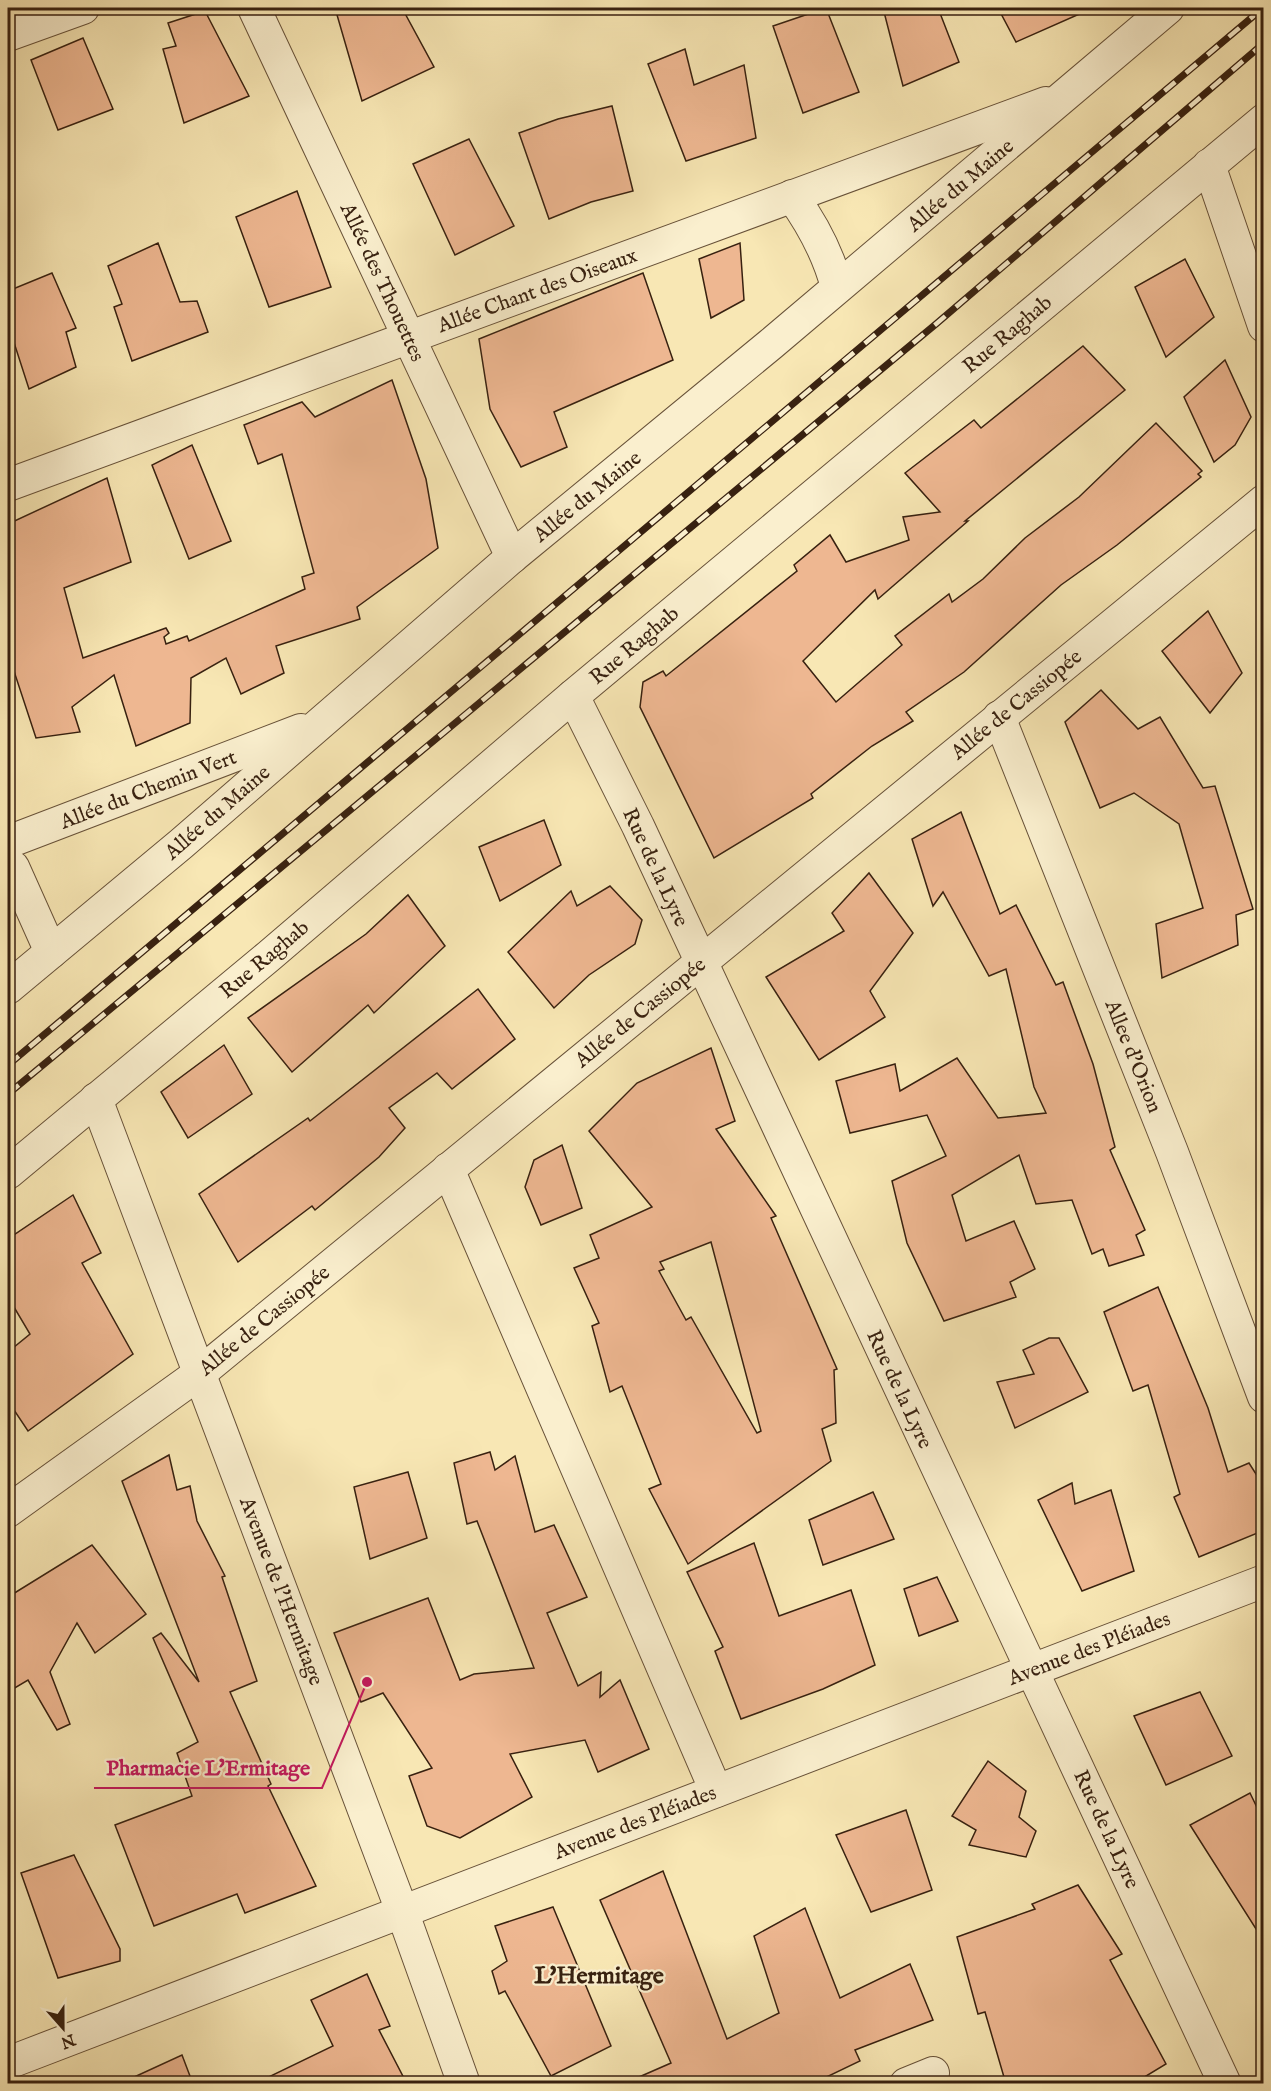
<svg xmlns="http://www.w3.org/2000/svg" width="1271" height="2091" font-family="'IM FELL English',serif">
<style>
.building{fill:#eeb791;stroke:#382110;stroke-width:1.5;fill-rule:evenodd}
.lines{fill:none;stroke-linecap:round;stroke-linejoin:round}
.minor-casing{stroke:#685239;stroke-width:34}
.minor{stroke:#faefce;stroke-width:32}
.rail-casing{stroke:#382110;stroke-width:7}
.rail{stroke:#faefce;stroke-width:4.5;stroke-dasharray:14;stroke-linecap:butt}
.labels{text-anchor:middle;stroke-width:4.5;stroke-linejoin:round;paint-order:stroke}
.street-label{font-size:21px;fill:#382110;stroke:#faefce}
.quarter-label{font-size:24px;font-weight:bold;fill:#382110;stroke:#faefce}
.leader{fill:none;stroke:#c2185b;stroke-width:2}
.callout-dot{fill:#c2185b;stroke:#faefce;stroke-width:2}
.callout-label{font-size:22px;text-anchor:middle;font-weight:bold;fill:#c2185b;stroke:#faefce;stroke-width:4.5;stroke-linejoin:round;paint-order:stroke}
</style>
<rect width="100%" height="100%" fill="#f8e7b4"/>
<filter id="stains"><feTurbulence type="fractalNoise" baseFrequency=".00333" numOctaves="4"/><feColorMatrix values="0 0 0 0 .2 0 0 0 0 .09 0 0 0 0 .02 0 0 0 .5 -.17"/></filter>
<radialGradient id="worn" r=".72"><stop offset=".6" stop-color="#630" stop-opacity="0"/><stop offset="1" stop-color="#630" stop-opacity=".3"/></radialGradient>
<g class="building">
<polygon points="335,8 402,8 434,67 362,101"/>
<polygon points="826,8 859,92 803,113 773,26"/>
<polygon points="883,8 938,8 959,62 903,86"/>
<polygon points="998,8 1093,8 1016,42"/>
<polygon points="205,11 249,96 184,123 163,49 176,46 168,23"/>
<polygon points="83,38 113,109 58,130 31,60"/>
<polygon points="685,49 694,85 744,65 756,138 686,161 648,64"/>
<polygon points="612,106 633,191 591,202 549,219 519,133 558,119"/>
<polygon points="469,139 514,226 455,255 413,164"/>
<polygon points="297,191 331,287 269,307 236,217"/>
<polygon points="158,243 180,302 197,301 208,332 132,361 114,307 122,304 108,266"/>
<polygon points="740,243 744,300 711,318 699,259"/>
<polygon points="1185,259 1214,317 1166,357 1135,287"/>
<polygon points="52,273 76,328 66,332 76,367 29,389 8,324 8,291"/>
<polygon points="643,273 673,360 554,412 567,447 521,467 490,409 479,339"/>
<polygon points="1083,346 1125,390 965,521 968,521 878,599 875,590 803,661 836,702 902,645 895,636 949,594 952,602 983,579 1025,538 1079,497 1156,423 1202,471 1198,474 1201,477 1117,545 1061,585 964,672 906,712 913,721 872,746 811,794 813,798 714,858 640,707 643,682 663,671 666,676 797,571 794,565 830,535 846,562 909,540 903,517 940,512 905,473 974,420 981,428"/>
<polygon points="1225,360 1251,417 1235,445 1214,462 1184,397"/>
<polygon points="392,380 426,479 438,548 357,607 360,619 276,646 284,673 241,694 226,658 191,678 190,723 136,746 114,675 72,707 80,732 36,738 8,653 8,524 107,478 131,562 64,588 83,658 166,628 169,633 164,637 166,644 187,636 189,641 305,589 302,577 314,573 282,454 258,464 244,425 302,402 315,417"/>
<polygon points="192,445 231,541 189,559 152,465"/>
<polygon points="1208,611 1242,673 1210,713 1162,651"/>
<polygon points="1101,690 1138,729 1160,717 1203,788 1215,786 1253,909 1236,915 1238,945 1162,978 1156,924 1203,908 1179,824 1134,793 1100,808 1065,722"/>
<polygon points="961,812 1000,914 1016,905 1056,985 1063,982 1093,1064 1115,1147 1110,1150 1145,1230 1136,1235 1144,1255 1109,1266 1103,1249 1092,1254 1072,1200 1036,1204 1019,1155 952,1195 966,1241 1014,1221 1035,1269 1010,1282 1016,1297 944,1321 907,1243 892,1181 946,1156 927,1115 850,1133 836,1081 895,1064 900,1091 957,1058 998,1118 1046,1113 1034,1087 1006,969 989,976 943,892 933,906 912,839"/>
<polygon points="544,820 561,865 500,901 479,847"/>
<polygon points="869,873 913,933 870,991 885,1017 819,1060 766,977 844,931 832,913"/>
<polygon points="610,886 642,920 635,944 589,975 554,1008 508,952 571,891 577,906"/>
<polygon points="408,895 445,946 374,1013 368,1005 292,1072 248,1018 366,934"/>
<polygon points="478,989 515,1039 452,1089 437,1073 389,1108 405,1128 379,1157 315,1210 312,1206 238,1262 199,1194 308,1118 310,1121"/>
<polygon points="224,1045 252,1094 188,1138 161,1092"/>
<path d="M 711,1048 L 735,1121 L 716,1129 L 776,1216 L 771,1218 L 837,1369 L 834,1370 L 836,1423 L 822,1429 L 831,1461 L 688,1564 L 649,1489 L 661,1484 L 622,1386 L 610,1392 L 592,1326 L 599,1323 L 574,1268 L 599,1258 L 590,1235 L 652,1207 L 589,1131 L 637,1083 ZM 711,1242 L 761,1431 L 757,1433 L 691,1317 L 686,1320 L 659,1271 L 664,1269 L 660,1262 Z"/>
<polygon points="562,1145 582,1208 541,1225 525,1187 534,1160"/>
<polygon points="73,1195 101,1253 82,1263 133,1354 28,1431 8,1401 8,1352 30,1334 8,1297 8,1239"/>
<polygon points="1158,1287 1208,1408 1228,1472 1249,1463 1263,1485 1263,1523 1260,1532 1199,1557 1174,1497 1180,1494 1148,1385 1133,1391 1104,1312"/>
<polygon points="1049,1338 1059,1338 1088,1392 1015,1428 997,1382 1034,1374 1023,1350"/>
<polygon points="490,1452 495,1470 515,1456 535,1532 554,1525 587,1597 547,1613 578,1686 601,1672 600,1697 620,1680 649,1749 598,1772 585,1740 510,1754 532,1797 460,1838 427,1826 409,1776 432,1768 383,1693 361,1702 334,1633 428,1598 460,1680 474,1674 534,1668 477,1521 467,1524 454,1463"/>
<polygon points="169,1455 177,1490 190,1486 197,1521 225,1576 222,1577 257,1681 230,1692 271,1784 268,1786 316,1886 245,1913 237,1894 154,1926 115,1825 192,1796 177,1753 198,1742 153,1638 161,1633 199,1682 122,1481"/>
<polygon points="408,1472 427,1538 370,1559 354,1487"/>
<polygon points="1072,1483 1075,1504 1111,1490 1134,1571 1082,1591 1038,1500"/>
<polygon points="873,1492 894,1539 823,1565 809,1520"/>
<polygon points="754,1543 779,1616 851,1590 875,1665 823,1689 741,1719 715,1651 723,1647 687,1572"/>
<polygon points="92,1545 146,1614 95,1653 77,1623 50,1672 70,1724 57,1730 28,1680 8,1692 8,1597"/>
<polygon points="937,1577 958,1621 919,1636 904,1589"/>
<polygon points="1200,1692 1232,1756 1166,1785 1134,1716"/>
<polygon points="988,1761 1026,1791 1019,1817 1036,1831 1026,1857 969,1845 976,1830 952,1816"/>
<polygon points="1250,1793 1263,1820 1263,1940 1190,1825"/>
<polygon points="906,1810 932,1890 871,1912 836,1835"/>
<polygon points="74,1855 120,1949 120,1961 58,1978 21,1873"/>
<polygon points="663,1871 727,2039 779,2013 754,1936 805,1908 840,1998 910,1964 933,2020 855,2050 860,2061 812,2084 623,2084 671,2063 600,1900"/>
<polygon points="1078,1885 1122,1954 1110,1960 1166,2064 1133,2084 1006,2084 985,2012 978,2014 957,1937 1035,1909 1032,1904"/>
<polygon points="553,1907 611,2046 551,2076 505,1991 499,1994 492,1971 507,1961 495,1926"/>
<polygon points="367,1974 390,2026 379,2030 407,2084 254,2084 333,2046 311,2000"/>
<polygon points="182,2055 193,2084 119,2084"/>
</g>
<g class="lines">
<defs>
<g id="minor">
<polyline points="254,8 512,557"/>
<polyline points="8,35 83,8"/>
<polyline points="1209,165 1264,326"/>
<path d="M 792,196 C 813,225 828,253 837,287"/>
<polyline points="8,485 1046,103"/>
<polyline points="573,696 638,826 1225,2084"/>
<polyline points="999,717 1172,1152 1264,1397"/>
<polyline points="8,842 301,730"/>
<polyline points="8,864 13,867 51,952"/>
<polyline points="8,988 181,844 512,557 771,344 1168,8"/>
<polyline points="96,1099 402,1911 464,2084"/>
<polyline points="448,1169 716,1791"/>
<polyline points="8,1173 269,956 573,696 1264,120"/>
<polyline points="8,1511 200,1373 1264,501"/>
<polyline points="8,2063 1264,1581"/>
<polyline points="906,2084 933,2073"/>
</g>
</defs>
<use href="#minor" class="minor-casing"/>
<use href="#minor" class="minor"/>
<defs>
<g id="rail">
<polyline points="8,1065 1263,8"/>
<polyline points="8,1094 936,324 1264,43"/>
</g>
</defs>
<use href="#rail" class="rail-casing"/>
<use href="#rail" class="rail"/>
</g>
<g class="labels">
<g class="street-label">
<text transform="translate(960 185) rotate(-40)" y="7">Allée du Maine</text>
<text transform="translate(383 282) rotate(65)" y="7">Allée des Thouettes</text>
<text transform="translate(537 290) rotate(-20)" y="7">Allée Chant des Oiseaux</text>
<text transform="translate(1007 334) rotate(-40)" y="7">Rue Raghab</text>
<text transform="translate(587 496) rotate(-39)" y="7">Allée du Maine</text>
<text transform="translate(634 645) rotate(-40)" y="7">Rue Raghab</text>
<text transform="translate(1016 704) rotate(-39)" y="7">Allée de Cassiopée</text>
<text transform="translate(148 789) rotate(-21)" y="7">Allée du Chemin Vert</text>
<text transform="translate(217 812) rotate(-41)" y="7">Allée du Maine</text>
<text transform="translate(656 867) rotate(65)" y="7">Rue de la Lyre</text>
<text transform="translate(264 959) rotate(-40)" y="7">Rue Raghab</text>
<text transform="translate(640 1012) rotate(-39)" y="7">Allée de Cassiopée</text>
<text transform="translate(1134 1056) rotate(68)" y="7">Allee d'Orion</text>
<text transform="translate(264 1320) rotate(-39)" y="7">Allée de Cassiopée</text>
<text transform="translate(900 1389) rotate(65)" y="7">Rue de la Lyre</text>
<text transform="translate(282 1591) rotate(69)" y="7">Avenue de l'Hermitage</text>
<text transform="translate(1089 1648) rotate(-21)" y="7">Avenue des Pléiades</text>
<text transform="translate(635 1822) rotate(-21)" y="7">Avenue des Pléiades</text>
<text transform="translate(1107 1829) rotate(65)" y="7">Rue de la Lyre</text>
</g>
<g class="quarter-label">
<text x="599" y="1983">L'Hermitage</text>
</g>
</g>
<path class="leader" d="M367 1682L322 1788H94"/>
<circle class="callout-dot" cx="367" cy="1682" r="6"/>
<g class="callout-label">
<text x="208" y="1775">Pharmacie L'Ermitage</text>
</g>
<rect width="1271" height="2091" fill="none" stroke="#f8e7b4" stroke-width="30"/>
<rect x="9" y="9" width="1253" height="2073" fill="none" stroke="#382110" stroke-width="3"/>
<rect x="15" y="15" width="1241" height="2061" fill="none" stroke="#382110" stroke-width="1.5"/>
<g transform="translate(63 2028) rotate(159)" stroke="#faefce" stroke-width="4.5" paint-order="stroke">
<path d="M0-4.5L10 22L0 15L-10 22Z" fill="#382110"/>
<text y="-9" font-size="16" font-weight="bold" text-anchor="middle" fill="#382110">N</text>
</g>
<rect width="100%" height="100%" filter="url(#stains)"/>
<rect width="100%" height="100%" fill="url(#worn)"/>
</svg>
